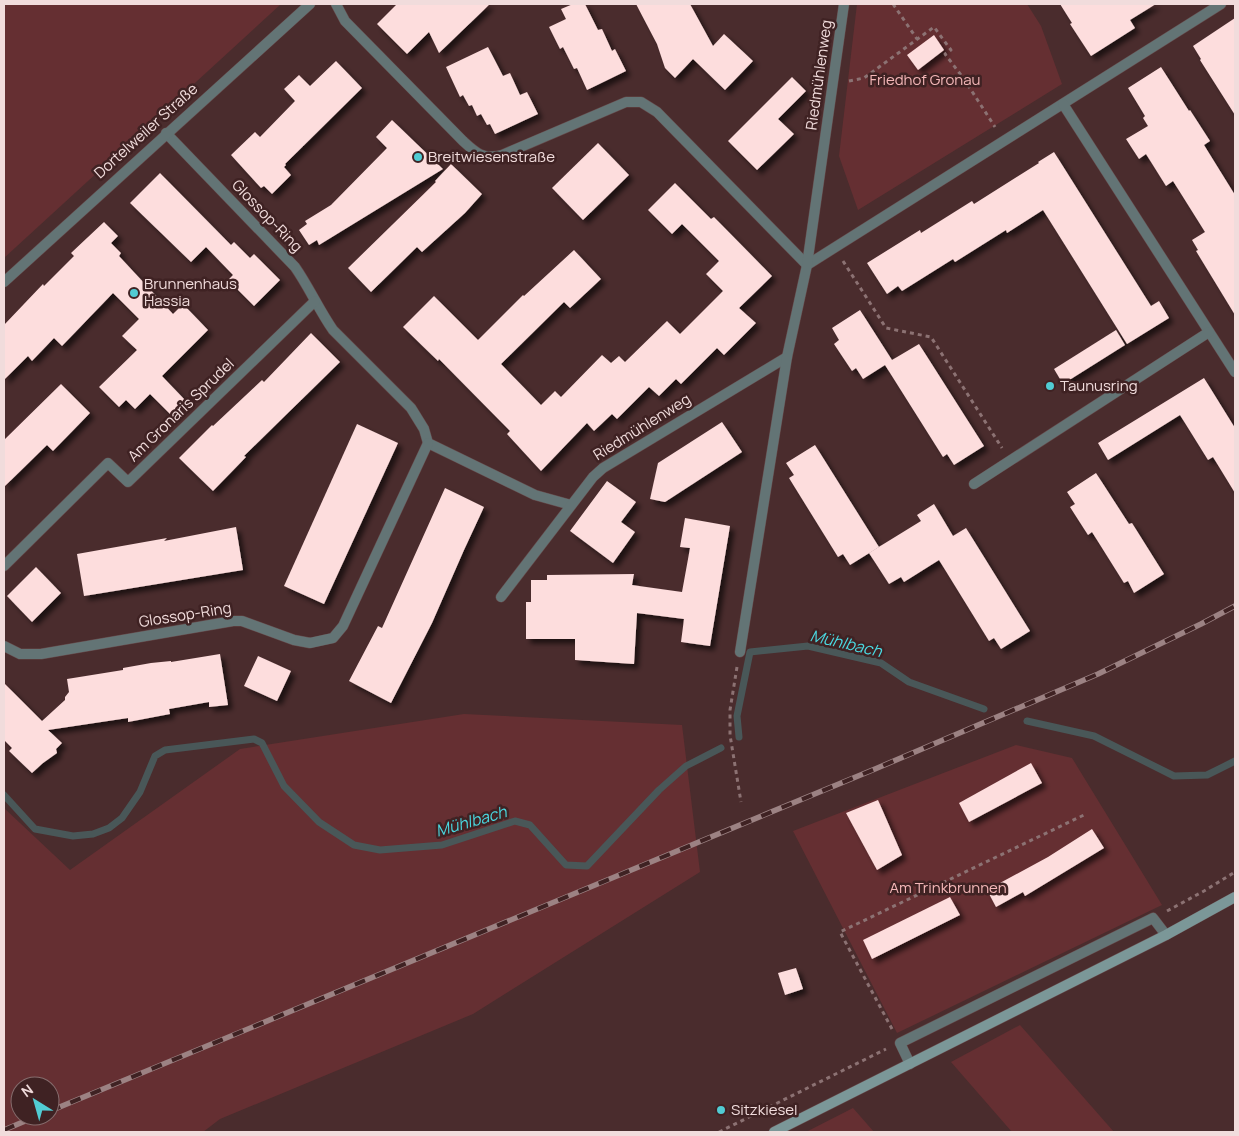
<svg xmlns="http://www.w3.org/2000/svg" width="1239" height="1136" font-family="Manrope,sans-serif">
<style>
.green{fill:#652f32;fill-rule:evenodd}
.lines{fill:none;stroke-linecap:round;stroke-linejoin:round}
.stream{stroke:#495758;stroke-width:7}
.building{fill:#fddddd;filter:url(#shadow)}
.lane-casing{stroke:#654849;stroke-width:11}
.street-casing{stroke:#654849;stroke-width:11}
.secondary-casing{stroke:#654849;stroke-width:11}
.path{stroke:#8c7273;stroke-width:3;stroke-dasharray:4 4;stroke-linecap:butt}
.lane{stroke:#637475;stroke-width:10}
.street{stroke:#637475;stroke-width:10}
.secondary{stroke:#7b9798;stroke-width:10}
.rail-casing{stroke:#9c8283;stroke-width:5.5}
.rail{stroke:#3f2223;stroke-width:4;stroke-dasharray:11;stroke-linecap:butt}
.poi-dot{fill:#51ccd3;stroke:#3f2223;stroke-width:2}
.labels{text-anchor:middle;stroke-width:5;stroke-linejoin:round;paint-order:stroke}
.street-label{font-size:15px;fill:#f1dcdc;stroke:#3f2223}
.park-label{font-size:15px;fill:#f4b7b8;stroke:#3f2223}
.poi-label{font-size:15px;fill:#f1dcdc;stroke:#3f2223;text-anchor:start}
.water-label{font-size:16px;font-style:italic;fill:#4ad9e1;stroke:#3f2223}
</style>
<defs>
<filter id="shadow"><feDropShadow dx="4.5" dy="4.5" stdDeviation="2.5" flood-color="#0009"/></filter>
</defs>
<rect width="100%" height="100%" fill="#4a2c2d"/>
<g class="green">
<polygon points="4,4 281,4 4,258"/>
<polygon points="857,4 1027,4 1041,26 1062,84 858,210 839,156"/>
<path d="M 464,714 L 682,725 L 700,872 L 473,1014 L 220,1119 L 203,1132 L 4,1132 L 4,808 L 70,870 L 240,749 ZM 20,1086 L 50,1086 L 50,1116 L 20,1116 Z"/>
<polygon points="1016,745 1072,758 1162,905 897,1033 793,831"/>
<polygon points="1020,1025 1114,1132 1012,1132 951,1062"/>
<polygon points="853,1108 874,1132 806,1132"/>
</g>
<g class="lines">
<g class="stream">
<polyline points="1027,721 1094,736 1174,776 1207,775 1235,761"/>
<polyline points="739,737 737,716 750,652 808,646 881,663 909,682 984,709"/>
<polyline points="4,795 35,829 73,836 93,834 109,828 122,818 140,792 155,756 165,750 254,739 262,743 284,786 319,822 354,845 380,850 442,845 515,821 530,825 566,865 587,866 659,790 686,766 721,748"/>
</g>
</g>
<g class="building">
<polygon points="397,4 490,4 439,53 429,32 407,54 377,24"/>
<polygon points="573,4 585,4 598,30 602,29 612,51 615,49 626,71 587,90 577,68 574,69 563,47 560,49 549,27 566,19 561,9"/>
<polygon points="636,4 690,4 713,46 724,34 753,61 725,90 693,59 675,78 665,68 657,44"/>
<polygon points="1060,4 1156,4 1130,20 1135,28 1091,56 1070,24 1072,23"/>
<polygon points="1235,18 1235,115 1200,60 1201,59 1193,46"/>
<polygon points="934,35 944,50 918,70 907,55"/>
<polygon points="488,47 503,76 510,73 520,95 527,92 538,114 495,134 490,124 487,125 481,114 477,116 472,105 469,106 463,95 460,97 446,67"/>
<polygon points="336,61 362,88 285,164 286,165 284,167 291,175 272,194 264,186 261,188 231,155 255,132 260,137 295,101 284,89 299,75 310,86"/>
<polygon points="1161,67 1189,111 1190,110 1210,141 1204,145 1235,195 1235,315 1196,251 1198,250 1192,240 1205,232 1173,181 1166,186 1146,154 1139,159 1126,139 1148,126 1143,118 1145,116 1128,88"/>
<polygon points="792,77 806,91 778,119 794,134 757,170 728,141"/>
<polygon points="392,120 443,169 319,245 317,240 309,245 299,230 307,224 305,221 331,205 387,148 376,137"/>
<polygon points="598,143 629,175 583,220 552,188"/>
<polygon points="1054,152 1151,306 1159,301 1169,318 1127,344 1043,210 1007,233 1006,230 955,262 953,259 902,291 898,286 887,294 867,263 920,230 921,233 972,201 974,204 1039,163 1038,162"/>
<polygon points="451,164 482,194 465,213 422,252 417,247 371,292 348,268 436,182 435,181"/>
<polygon points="160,173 231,245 234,242 250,258 254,254 280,280 254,306 228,280 233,275 206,247 191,262 130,203"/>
<polygon points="675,183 711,219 714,217 772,276 739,308 756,323 724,355 717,348 681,384 676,379 659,396 649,387 617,419 612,414 594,431 587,423 541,471 507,434 510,431 439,359 438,361 403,327 434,296 478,340 523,295 524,296 574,250 601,279 570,308 564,302 501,364 541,405 555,391 561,397 602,355 611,363 619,356 625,362 667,321 680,334 723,291 706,274 719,261 682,224 672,234 648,210"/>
<polygon points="104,222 118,236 111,243 121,253 119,256 173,314 183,304 208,330 162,376 186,401 171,415 150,394 135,409 126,400 119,407 99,387 137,350 122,336 139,319 113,293 62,346 54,338 32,361 28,356 4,380 4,325 43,284 44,286 74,256 71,253"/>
<polygon points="860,310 892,360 919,344 984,446 954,465 947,454 943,457 885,365 863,379 856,368 852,371 834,344 839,340 832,328"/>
<polygon points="1116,330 1125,345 1063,384 1054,369"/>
<polygon points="311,333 340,362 244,456 246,457 213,491 179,458 212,425 213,426 262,380 264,382"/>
<polygon points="1204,378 1235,428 1235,493 1213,457 1208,460 1180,415 1108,460 1098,443"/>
<polygon points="61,384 90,413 53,451 47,445 4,487 4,440"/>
<polygon points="722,422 742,452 665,502 650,499 658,463"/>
<polygon points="357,424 398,443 324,604 284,586"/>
<polygon points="815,445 879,547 850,565 843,554 838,557 789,478 794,475 786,463"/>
<polygon points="1096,473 1129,524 1132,523 1164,574 1134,593 1128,581 1124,583 1092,532 1088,535 1070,507 1075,504 1067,492"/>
<polygon points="607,481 636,502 621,522 635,532 613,563 570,531"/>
<polygon points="445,488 484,507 464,550 432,623 391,703 349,681 378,626 382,628"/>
<polygon points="934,504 953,536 966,528 1030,631 1001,649 994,638 989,641 939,560 904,582 901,577 889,584 869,553 921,521 917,515"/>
<polygon points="685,518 730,526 710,646 681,642 684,619 637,613 634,664 575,660 575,639 526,639 526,602 531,602 531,580 547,580 547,575 634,574 632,585 682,592 690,548 680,547"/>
<polygon points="236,527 243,570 84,596 77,554 167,538 164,541"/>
<polygon points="36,567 61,593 32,622 7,596"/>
<polygon points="220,654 228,705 209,707 209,702 169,709 170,714 128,722 128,718 48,730 62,743 56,749 57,753 43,763 32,773 9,751 12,748 4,740 4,683 42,721 65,700 65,697 69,692 67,679 123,670 123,668 151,663 171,661 171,662"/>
<polygon points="258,656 291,671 277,701 244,686"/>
<polygon points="1031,763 1042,783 969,822 959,803"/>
<polygon points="878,800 902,855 877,870 846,813"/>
<polygon points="1092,829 1104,848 1025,896 1023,892 996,907 987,890 1048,857"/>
<polygon points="950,897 960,915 872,959 863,940"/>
<polygon points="796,968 803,989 785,995 778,973"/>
</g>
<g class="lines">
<defs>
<polyline id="lane" points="910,1064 900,1043 1153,918 1166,935"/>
<g id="street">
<path d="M 336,4 L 345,21 L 463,141 C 476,153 483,160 502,155 L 626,102 L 641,102 L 657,112 L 807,265 L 1221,4"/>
<polyline points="1063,104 1235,372"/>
<path d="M 166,133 L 295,267 C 309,287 319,310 333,330 L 411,408 L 424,429 L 428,443 L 535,495 L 571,505"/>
<polyline points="4,282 310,4"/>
<polyline points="974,484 1209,332"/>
<polyline points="4,566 108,463 128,482 315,301"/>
<polyline points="501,597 593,477 603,468 787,357"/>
<polyline points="4,646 20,654 41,654 233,621 242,621 294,640 310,643 333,638 343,626 428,443"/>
<polyline points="740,652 787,357 807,265 844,4"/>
</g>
<polyline id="secondary" points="774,1132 1166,935 1235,897"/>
</defs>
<use href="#lane" class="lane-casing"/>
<use href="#street" class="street-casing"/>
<use href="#secondary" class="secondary-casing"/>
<g class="path">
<polyline points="893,4 917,39"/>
<polyline points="849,81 864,78 934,27 951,50 945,54 964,79 995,127"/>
<polyline points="843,261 886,328 931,337 1002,448"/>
<polyline points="737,667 730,710 730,735 741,802"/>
<polyline points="1167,911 1204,891 1235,872"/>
<polyline points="892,1029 840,932 1086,814"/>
<polyline points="719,1132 886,1049"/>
</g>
<use href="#lane" class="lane"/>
<use href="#street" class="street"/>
<use href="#secondary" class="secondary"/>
<defs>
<g id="rail">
<polyline points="50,1111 875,769 1098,674 1201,624 1235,606"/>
<polyline points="4,1130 37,1116"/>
</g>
</defs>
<use href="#rail" class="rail-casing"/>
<use href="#rail" class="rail"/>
</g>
<g class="poi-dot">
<circle cx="418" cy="157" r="5"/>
<circle cx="134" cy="293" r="5"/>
<circle cx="1050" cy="386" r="5"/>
<circle cx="721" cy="1110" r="5"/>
</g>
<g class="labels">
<g class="street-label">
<text transform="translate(819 75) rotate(-82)" y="5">Riedmühlenweg</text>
<text transform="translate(146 131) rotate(-42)" y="5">Dortelweiler Straße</text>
<text transform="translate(267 216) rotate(46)" y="5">Glossop-Ring</text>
<text transform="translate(181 410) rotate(-44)" y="5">Am Gronaris Sprudel</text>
<text transform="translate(642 427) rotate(-32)" y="5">Riedmühlenweg</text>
<text transform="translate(185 615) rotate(-9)" y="5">Glossop-Ring</text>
</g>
<g class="park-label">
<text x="925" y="85">Friedhof Gronau</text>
<text x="948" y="893">Am Trinkbrunnen</text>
</g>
<g class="poi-label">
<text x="428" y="162">Breitwiesenstraße</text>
<text x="144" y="289">Brunnenhaus<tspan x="144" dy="17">Hassia</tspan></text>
<text x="1060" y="391">Taunusring</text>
<text x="731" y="1115">Sitzkiesel</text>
</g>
<g class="water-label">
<text transform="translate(846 643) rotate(13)" y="6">Mühlbach</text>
<text transform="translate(471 821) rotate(-16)" y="6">Mühlbach</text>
</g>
</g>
<rect width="1239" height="1136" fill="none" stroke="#f1dcdc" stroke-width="10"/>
<g transform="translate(35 1101) rotate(323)"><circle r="24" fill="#3f2223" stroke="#866c6d"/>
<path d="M0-4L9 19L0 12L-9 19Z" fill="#51ccd3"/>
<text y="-8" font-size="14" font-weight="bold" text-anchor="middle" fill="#f1dcdc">N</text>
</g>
</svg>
